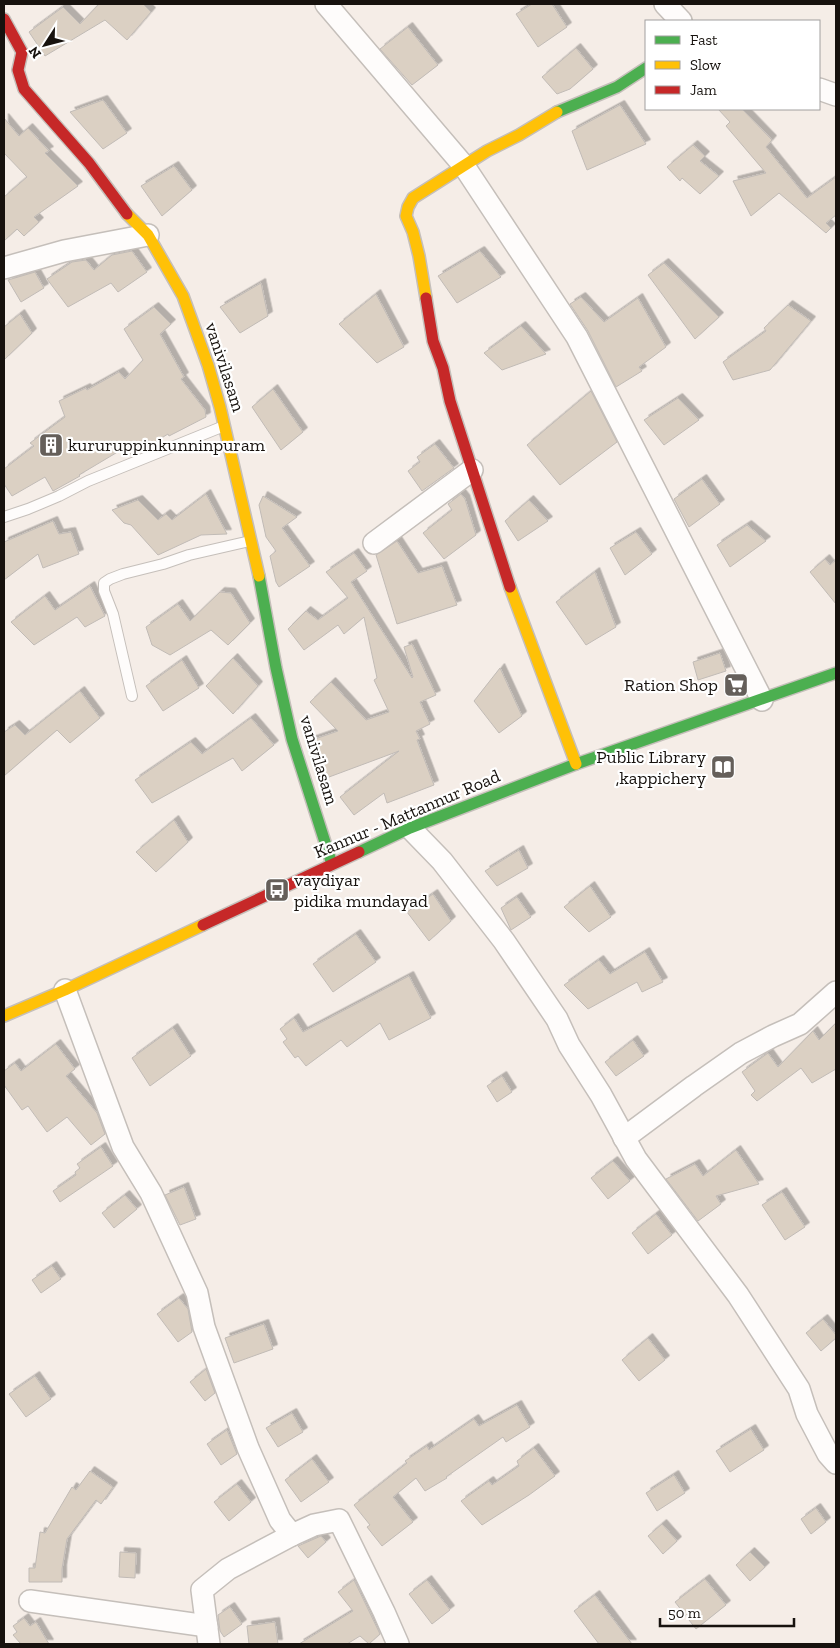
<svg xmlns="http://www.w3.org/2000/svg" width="840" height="1648" font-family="'Zilla Slab',serif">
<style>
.building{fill:#dbd0c3;stroke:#c1bbb6;filter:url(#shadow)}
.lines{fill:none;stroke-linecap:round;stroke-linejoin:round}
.lane-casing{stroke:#c5bfba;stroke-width:12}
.street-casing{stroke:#c5bfba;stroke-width:24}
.fast-casing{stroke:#c5bfba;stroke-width:14}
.slow-casing{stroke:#c5bfba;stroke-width:14}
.jam-casing{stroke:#c5bfba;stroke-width:14}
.lane{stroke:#fefcfb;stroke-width:10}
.street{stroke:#fefcfb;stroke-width:21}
.fast{stroke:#4caf50;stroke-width:11}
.slow{stroke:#ffc107;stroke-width:11}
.jam{stroke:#c62828;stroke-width:11}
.labels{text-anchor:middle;stroke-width:4.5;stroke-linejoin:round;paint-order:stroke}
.street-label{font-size:18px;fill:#17120e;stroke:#fff}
.poi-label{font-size:18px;fill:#17120e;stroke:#fff;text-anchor:start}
</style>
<defs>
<filter id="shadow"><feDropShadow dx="4.5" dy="-4.5" stdDeviation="0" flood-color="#0004"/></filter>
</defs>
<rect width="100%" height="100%" fill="#f5ede7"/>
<g class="building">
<polygon points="99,4 143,4 151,12 127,40 105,20 45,56 29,32 63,7 80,24"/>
<polygon points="532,4 552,4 567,27 538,47 516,14"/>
<polygon points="408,27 438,65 412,85 380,49"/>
<polygon points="576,48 593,69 570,89 557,94 542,77"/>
<polygon points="103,100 127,133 103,149 70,112"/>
<polygon points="620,105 646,144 587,170 572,131"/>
<polygon points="718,109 742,109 772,140 766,147 807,198 836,177 836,215 826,223 831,228 826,233 779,193 751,216 733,181 766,173 726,126 730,122"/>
<polygon points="4,118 19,136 28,128 49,151 45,153 78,186 34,217 39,222 24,236 17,229 4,241 4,197 27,177 4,153"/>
<polygon points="693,145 705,156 700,161 719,176 700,194 682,178 680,181 667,167"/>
<polygon points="174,166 192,190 162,216 141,186"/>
<polygon points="132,251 147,272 118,292 111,283 68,307 47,279 72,262 86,260 94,270 112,255"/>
<polygon points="480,251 501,277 457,303 438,276"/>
<polygon points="664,263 719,317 695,339 648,275"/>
<polygon points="35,272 44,288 21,302 8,280"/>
<polygon points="261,283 268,316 240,333 220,307"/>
<polygon points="376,294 404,347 377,363 339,324"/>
<polygon points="581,297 604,322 638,298 666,347 639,367 642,371 616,387 588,331 570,304"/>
<polygon points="788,305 811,321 770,370 733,380 723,362 766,331 764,328"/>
<polygon points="154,307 171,324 160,334 184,377 181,379 205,410 206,417 169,436 168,434 132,456 126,447 79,475 80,476 53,491 45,477 12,496 4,484 4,469 34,446 30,443 65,417 59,401 86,388 87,390 119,372 125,379 143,360 124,329"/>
<polygon points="20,314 32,333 4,360 4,327"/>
<polygon points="521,326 546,354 502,370 484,353"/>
<polygon points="273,389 303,432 281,450 252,407"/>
<polygon points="591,391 617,442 560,485 527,445"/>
<polygon points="678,398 699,420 664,445 644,420"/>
<polygon points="435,444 454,468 422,491 408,471 420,462 417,457"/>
<polygon points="702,479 720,504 689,527 674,499"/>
<polygon points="206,494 227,534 201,535 158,555 131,525 124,523 112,510 138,500 158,520 166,514 172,520"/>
<polygon points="461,494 465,499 476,535 444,559 423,533 452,510 448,504"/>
<polygon points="263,496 297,517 282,528 310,566 279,587 276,582 270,556 276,551 266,537 259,505"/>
<polygon points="529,500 548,521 518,541 505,521"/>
<polygon points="53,521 59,534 71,532 79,554 43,568 38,554 4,580 4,542"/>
<polygon points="747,525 766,541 730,567 717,545"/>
<polygon points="636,532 652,554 625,575 610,548"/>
<polygon points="397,541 418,573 442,566 457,605 397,624 376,555"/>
<polygon points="354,553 367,571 351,582 412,678 413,677 404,647 412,644 436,695 420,702 430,724 416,731 420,739 417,740 434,785 387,803 384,793 354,815 340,797 399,751 321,780 309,741 338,731 310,702 331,682 366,720 389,712 374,680 377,678 364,617 344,634 338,625 304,650 288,629 306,611 318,620 348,598 326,572"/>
<polygon points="825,559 830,565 836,560 836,604 810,572"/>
<polygon points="595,572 616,627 586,645 556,602"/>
<polygon points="90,586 105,616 85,627 77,617 34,645 11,622 45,596 55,610"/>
<polygon points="220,592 231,593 250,623 228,645 211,630 170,655 152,645 146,627 178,604 190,621"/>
<polygon points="720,653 726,671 698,680 693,662"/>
<polygon points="233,658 258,686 233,714 206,686"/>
<polygon points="182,660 199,688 163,711 146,686"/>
<polygon points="500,668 522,716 499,733 474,701"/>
<polygon points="80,691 100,718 70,743 57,730 4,776 4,732 15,725 25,735"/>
<polygon points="251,718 274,745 242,771 233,758 152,803 135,780 191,742 202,754"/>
<polygon points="174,820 188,842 156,872 136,852"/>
<polygon points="519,850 528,868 497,886 485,871"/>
<polygon points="590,886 611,917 589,932 564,907"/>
<polygon points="433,894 451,921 429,941 407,912"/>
<polygon points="517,897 531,917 511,930 501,908"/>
<polygon points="356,934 376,962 333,992 313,964"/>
<polygon points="645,952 663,982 642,992 637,982 588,1009 564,985 599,960 610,974"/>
<polygon points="409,976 431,1018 389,1040 380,1023 347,1047 341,1040 306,1066 298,1056 295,1058 283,1042 287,1039 280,1029 294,1018 303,1032"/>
<polygon points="836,1023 836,1069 812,1083 801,1068 757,1101 751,1095 755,1091 742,1072 768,1053 778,1067 813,1031 819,1040"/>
<polygon points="173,1028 191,1056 150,1086 132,1058"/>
<polygon points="633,1040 644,1056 616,1076 605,1062"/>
<polygon points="56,1044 75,1069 66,1076 97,1113 105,1134 91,1145 67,1117 47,1132 28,1106 22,1110 4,1085 4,1071 15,1063 21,1071"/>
<polygon points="502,1076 512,1092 497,1102 487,1086"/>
<polygon points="101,1147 113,1166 60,1202 53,1191 76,1175 75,1172 80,1168 77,1164"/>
<polygon points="736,1150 759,1184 716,1196 721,1204 698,1221 666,1179 695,1164 703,1176"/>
<polygon points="613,1161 630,1181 608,1199 591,1178"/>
<polygon points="184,1187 196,1219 180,1225 165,1195"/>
<polygon points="782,1192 805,1227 785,1240 762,1205"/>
<polygon points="125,1195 137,1209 114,1228 102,1213"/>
<polygon points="656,1214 672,1235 648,1254 632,1233"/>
<polygon points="52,1266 61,1279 41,1293 32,1280"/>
<polygon points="179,1298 188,1309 192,1332 178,1342 157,1314"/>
<polygon points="823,1319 836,1335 836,1338 821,1351 806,1333"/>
<polygon points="264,1324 273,1349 234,1363 225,1338"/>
<polygon points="648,1338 665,1360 639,1381 622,1360"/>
<polygon points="206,1369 215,1393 205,1401 190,1382"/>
<polygon points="35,1376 51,1399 26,1417 9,1394"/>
<polygon points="517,1405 530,1427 506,1442 503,1437 446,1477 447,1478 425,1491 416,1478 393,1497 413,1522 382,1546 367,1527 370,1525 354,1505 407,1463 405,1461 427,1446 429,1450 474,1419 479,1426"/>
<polygon points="292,1413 303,1432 278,1447 266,1428"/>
<polygon points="751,1429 764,1450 730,1472 716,1451"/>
<polygon points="227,1430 237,1454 221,1465 207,1444"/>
<polygon points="534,1448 555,1476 529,1495 482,1525 461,1501 489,1481 492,1485 519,1466 517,1461"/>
<polygon points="312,1459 329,1482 301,1502 285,1480"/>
<polygon points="90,1471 113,1487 101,1504 96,1500 67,1539 62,1569 62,1582 29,1582 29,1568 35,1568 40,1532 45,1533 72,1487 76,1490"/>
<polygon points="674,1475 685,1493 657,1511 646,1493"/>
<polygon points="237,1484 251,1502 229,1521 214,1502"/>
<polygon points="816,1508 826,1522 811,1534 801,1519"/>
<polygon points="662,1524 677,1541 663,1554 648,1536"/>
<polygon points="321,1536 326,1542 308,1558 298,1546"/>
<polygon points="120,1552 136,1553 135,1578 119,1577"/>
<polygon points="750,1552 765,1567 750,1581 736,1565"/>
<polygon points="705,1579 726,1605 696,1629 675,1602"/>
<polygon points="354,1580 380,1634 369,1644 360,1636 347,1644 299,1644 353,1611 338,1592"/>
<polygon points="427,1580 450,1610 432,1624 409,1594"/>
<polygon points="595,1595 632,1644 599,1644 574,1611"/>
<polygon points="230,1607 242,1624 224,1637 220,1631 218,1615"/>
<polygon points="24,1618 30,1626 36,1622 49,1644 21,1644 13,1635 17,1632 13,1626"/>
<polygon points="275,1622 278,1644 249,1644 247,1626"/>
</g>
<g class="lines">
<defs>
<g id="lane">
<polyline points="4,517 28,509 59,496 88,481 224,426"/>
<polyline points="132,696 113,614 104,591 104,583 110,579 123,574 163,564 189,555 250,541"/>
</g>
<g id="street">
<polyline points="326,4 464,166 577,337 762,700"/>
<polyline points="665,4 681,21"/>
<polyline points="819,89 836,95"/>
<polyline points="4,268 64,251 148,235"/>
<polyline points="374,543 472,470"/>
<polyline points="410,828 442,861 504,941 557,1019 569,1045 601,1095 636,1159 738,1295 799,1389 807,1414 828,1454 836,1463"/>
<polyline points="65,990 123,1147 151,1193 197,1293 204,1327 248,1448 280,1520 292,1535 314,1525 339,1520 384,1612 398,1644"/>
<polyline points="624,1138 694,1086 741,1053 773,1036 800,1024 836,992"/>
<polyline points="30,1601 207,1626"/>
<polyline points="209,1644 202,1590 228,1569 292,1535"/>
</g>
<g id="fast">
<polyline points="557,112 617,87 646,68"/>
<polyline points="259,576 276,668 292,739 332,864"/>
<polyline points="359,852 410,828 576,764 836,673"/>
</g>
<g id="slow">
<polyline points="127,214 148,235 183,296 208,365 220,407 259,576"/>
<polyline points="426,298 419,256 413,232 406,216 408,207 413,198 487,151 519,135 557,112"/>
<polyline points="510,587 576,764"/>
<polyline points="4,1016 65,990 203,925"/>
</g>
<g id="jam">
<polyline points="4,19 22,52 18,70 24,89 89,163 127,214"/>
<polyline points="426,298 433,341 443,368 450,401 510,587"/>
<polyline points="203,925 359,852"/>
</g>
</defs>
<use href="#lane" class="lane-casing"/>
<use href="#street" class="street-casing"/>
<use href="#fast" class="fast-casing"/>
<use href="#slow" class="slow-casing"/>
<use href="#jam" class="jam-casing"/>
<use href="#lane" class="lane"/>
<use href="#street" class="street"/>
<use href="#fast" class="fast"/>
<use href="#slow" class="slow"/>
<use href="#jam" class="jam"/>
</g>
<defs>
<symbol id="building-square" viewBox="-11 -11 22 22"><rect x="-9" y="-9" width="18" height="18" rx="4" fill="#655f5a" stroke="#fff"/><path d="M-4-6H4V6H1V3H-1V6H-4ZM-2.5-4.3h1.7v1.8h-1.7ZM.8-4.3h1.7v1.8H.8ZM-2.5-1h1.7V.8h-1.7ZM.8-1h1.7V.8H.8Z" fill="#fff"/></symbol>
<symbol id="supermarket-square" viewBox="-11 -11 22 22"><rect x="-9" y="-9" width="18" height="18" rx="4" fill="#655f5a" stroke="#fff"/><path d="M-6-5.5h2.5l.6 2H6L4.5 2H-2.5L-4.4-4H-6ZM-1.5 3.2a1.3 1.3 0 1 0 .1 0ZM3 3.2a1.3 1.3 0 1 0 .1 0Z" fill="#fff"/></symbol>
<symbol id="library-square" viewBox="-11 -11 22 22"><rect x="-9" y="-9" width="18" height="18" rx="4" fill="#655f5a" stroke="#fff"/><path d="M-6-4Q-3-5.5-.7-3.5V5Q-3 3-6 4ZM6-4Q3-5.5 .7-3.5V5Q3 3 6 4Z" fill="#fff"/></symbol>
<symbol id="bus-square" viewBox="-11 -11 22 22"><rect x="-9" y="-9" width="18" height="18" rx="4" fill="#655f5a" stroke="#fff"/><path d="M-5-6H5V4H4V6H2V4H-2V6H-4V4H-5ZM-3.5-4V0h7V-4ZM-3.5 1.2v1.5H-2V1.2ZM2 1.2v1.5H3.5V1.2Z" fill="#fff"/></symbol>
</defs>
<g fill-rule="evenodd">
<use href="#building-square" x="37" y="431" width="28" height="28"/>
<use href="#supermarket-square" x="722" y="671" width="28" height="28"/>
<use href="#library-square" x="709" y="753" width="28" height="28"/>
<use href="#bus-square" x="263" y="876" width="28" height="28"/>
</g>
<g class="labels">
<g class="street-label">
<text transform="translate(225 367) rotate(72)" y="6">vanivilasam</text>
<text transform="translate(319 760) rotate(73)" y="6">vanivilasam</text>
<text transform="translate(407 814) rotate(-23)" y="6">Kannur - Mattannur Road</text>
</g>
<g class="poi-label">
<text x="68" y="451">kururuppinkunninpuram</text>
<text x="718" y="691" text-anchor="end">Ration Shop</text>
<text x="706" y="763" text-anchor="end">Public Library<tspan x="706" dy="21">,kappichery</tspan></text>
<text x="294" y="886">vaydiyar<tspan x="294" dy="21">pidika mundayad</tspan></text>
</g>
</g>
<rect width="840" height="1648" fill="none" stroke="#17120e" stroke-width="10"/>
<rect x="645" y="20" width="175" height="90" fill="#ffffff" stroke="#a2a09f"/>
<rect x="655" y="36" width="25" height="8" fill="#4caf50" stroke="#a2a09f"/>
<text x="690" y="45" font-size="15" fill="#17120e">Fast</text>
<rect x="655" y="61" width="25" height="8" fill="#ffc107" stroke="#a2a09f"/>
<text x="690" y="70" font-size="15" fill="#17120e">Slow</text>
<rect x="655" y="86" width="25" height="8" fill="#c62828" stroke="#a2a09f"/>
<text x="690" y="95" font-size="15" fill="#17120e">Jam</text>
<g transform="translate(45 45) rotate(234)" stroke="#ffffff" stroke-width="4" paint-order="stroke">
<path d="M0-4L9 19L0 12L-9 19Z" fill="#17120e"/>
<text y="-8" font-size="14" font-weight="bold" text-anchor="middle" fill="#17120e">N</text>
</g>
<path d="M660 1618v8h134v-8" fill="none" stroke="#17120e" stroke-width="2.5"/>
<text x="668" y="1618" font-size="15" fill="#17120e" stroke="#ffffff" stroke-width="4" paint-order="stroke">50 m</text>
</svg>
